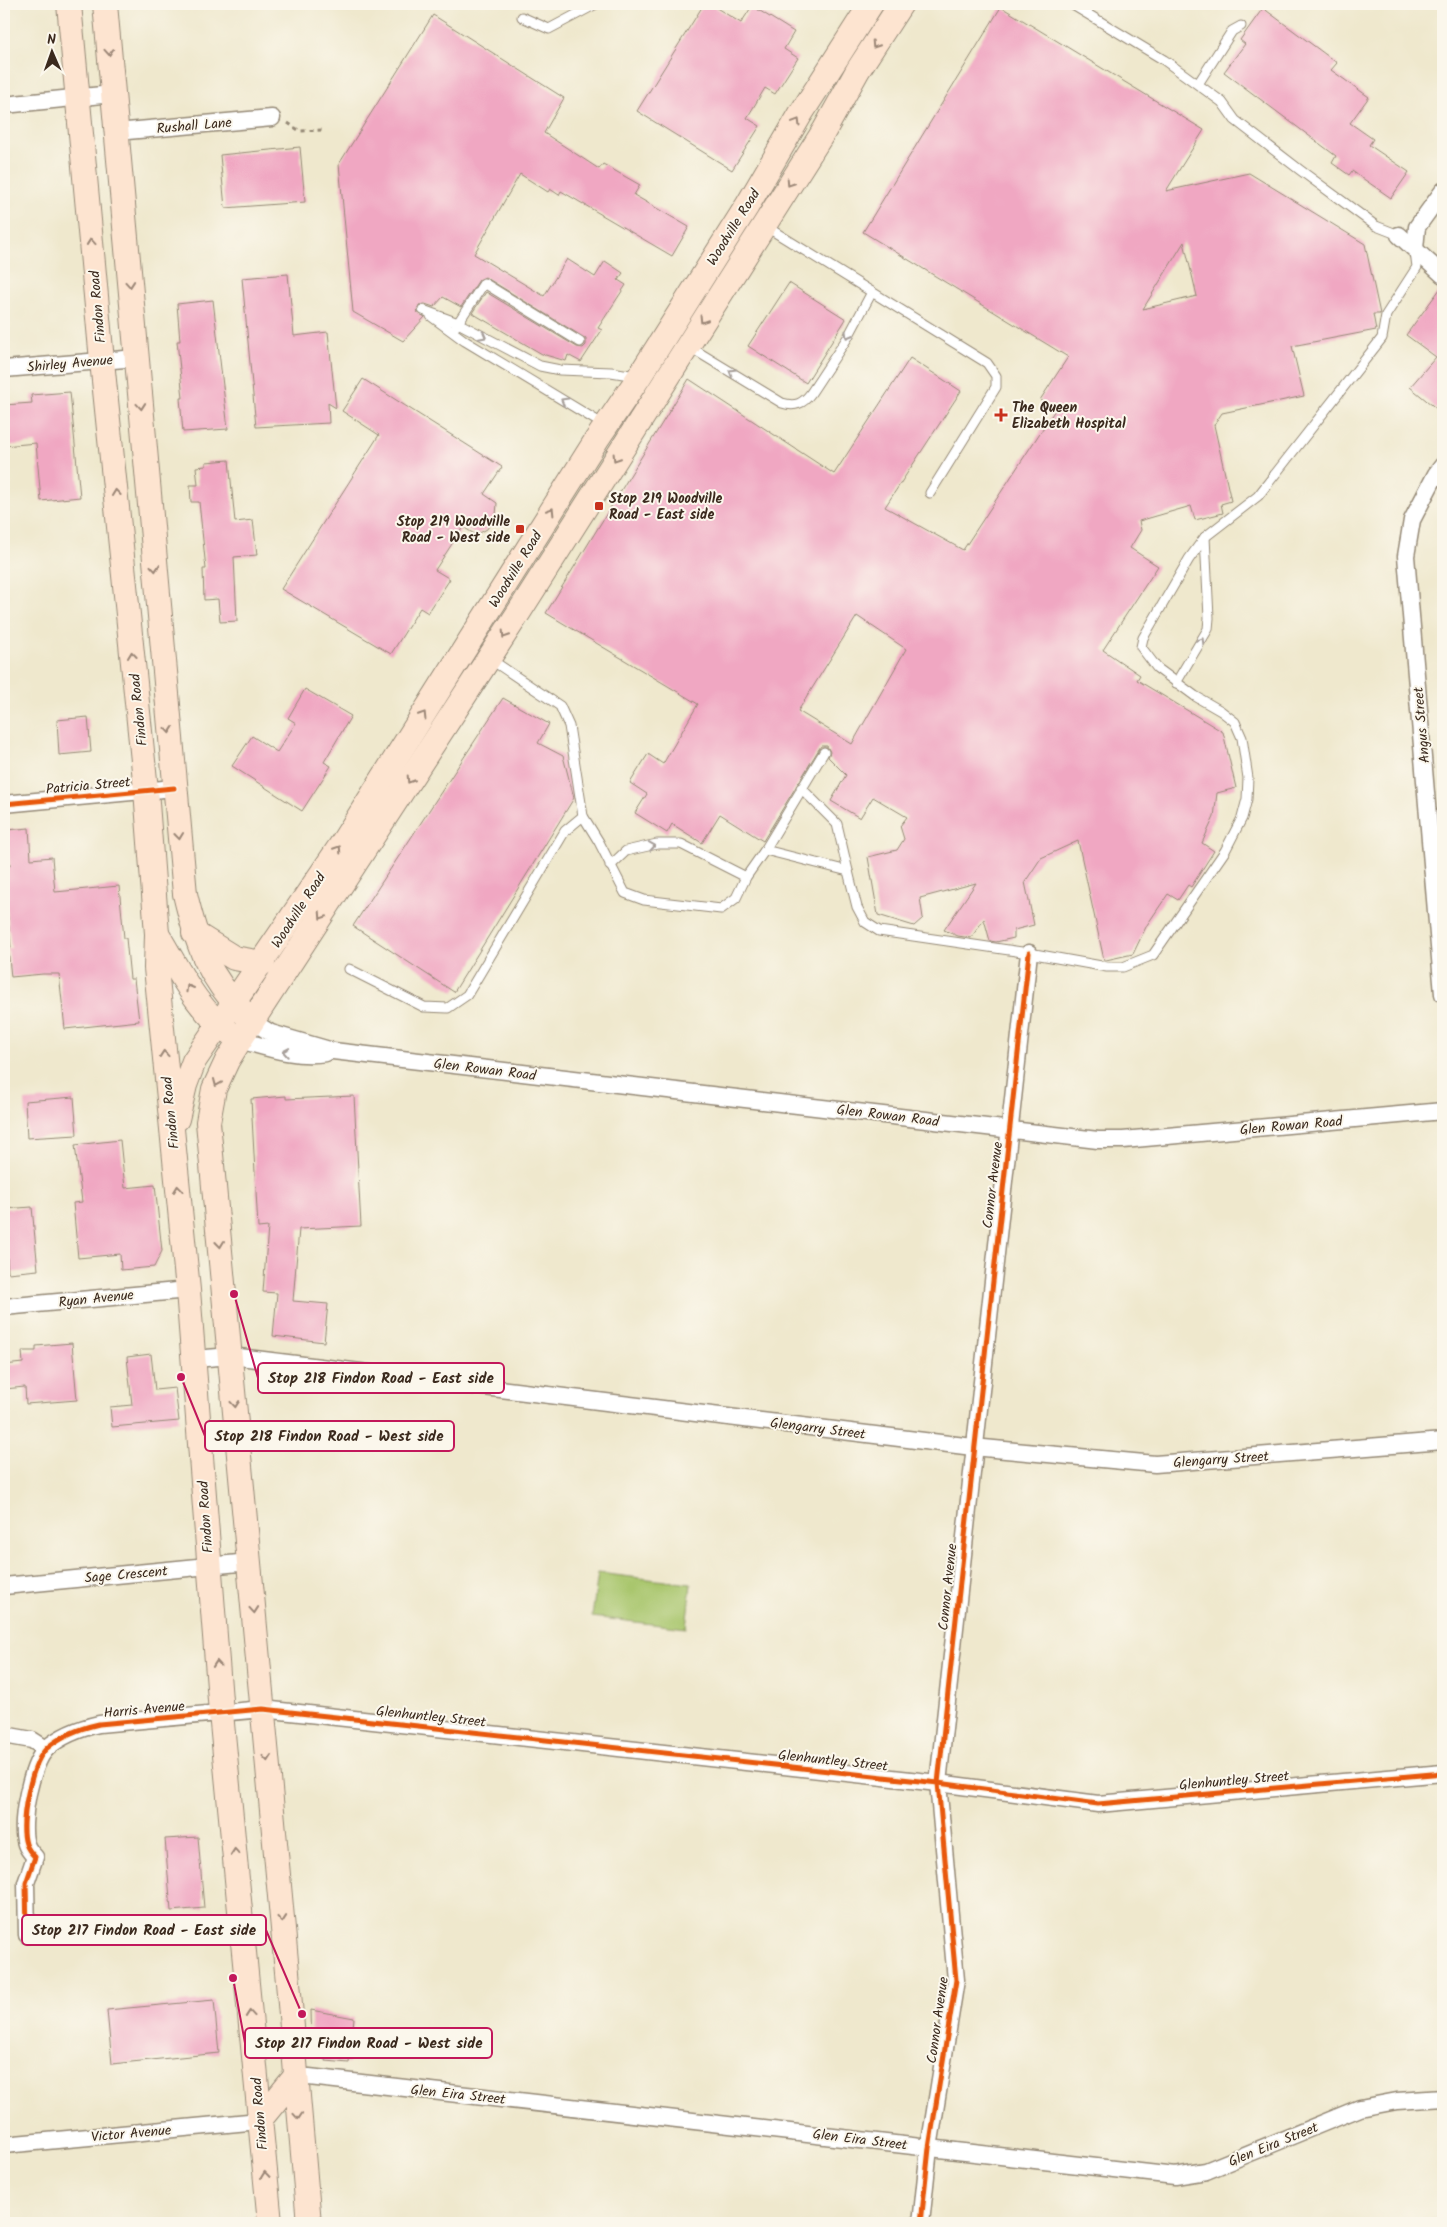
<svg xmlns="http://www.w3.org/2000/svg" width="1447" height="2227" font-family="Kalam,sans-serif">
<style>
.green{fill:#a9c66d;stroke:#727846}
.building{fill:#f0a7c2;fill-rule:evenodd}
.lines{fill:none;stroke-linecap:round;stroke-linejoin:round}
.service-casing{stroke:#958976;stroke-width:11}
.minor-casing{stroke:#958976;stroke-width:19}
.secondary-casing{stroke:#958976;stroke-width:26}
.path{stroke:#958976;stroke-width:3;stroke-dasharray:4 4;stroke-linecap:butt}
.service{stroke:#fff;stroke-width:9}
.minor{stroke:#fff;stroke-width:16}
.secondary{stroke:#fde4d0;stroke-width:24}
.cycleway-casing{stroke:#fbf7ec;stroke-width:8}
.cycleway{stroke:#e8590c;stroke-width:5}
.oneway{stroke:#9c8777}
.oneway2{stroke:#a79f9a}
.poi-dot{fill:#c8321e;stroke:#fbf7ec;stroke-width:2}
.labels{text-anchor:middle;stroke-width:4;stroke-linejoin:round;paint-order:stroke}
.street-label{font-size:14px;fill:#3b2a1e;stroke:#fbf7ec}
.poi-label{font-size:14px;font-weight:bold;fill:#3b2a1e;stroke:#fbf7ec;text-anchor:start}
.leader{fill:none;stroke:#c2185b;stroke-width:2}
.callout-dot{fill:#c2185b;stroke:#fbf7ec;stroke-width:2}
.callout{fill:#fbf7ec;stroke:#c2185b;stroke-width:2}
.callout-label{font-size:15px;text-anchor:middle;font-weight:bold;fill:#3b2a1e}
</style>
<rect width="100%" height="100%" fill="#fbf7ec"/>
<filter id="ink" filterUnits="userSpaceOnUse"><feTurbulence type="fractalNoise" baseFrequency=".02" numOctaves="2"/><feDisplacementMap in="SourceGraphic" scale="10" xChannelSelector="R" yChannelSelector="G"/><feConvolveMatrix kernelMatrix="1 2 1 2 8 2 1 2 1" color-interpolation-filters="sRGB"/></filter>
<filter id="wash" filterUnits="userSpaceOnUse"><feTurbulence type="fractalNoise" baseFrequency=".0096" numOctaves="4" result="noise"/><feDisplacementMap in="SourceGraphic" scale="20" xChannelSelector="R" yChannelSelector="G"/><feGaussianBlur stdDeviation="1.12" result="paint"/><feColorMatrix in="noise" values="0 0 0 0 0 0 0 0 0 0 0 0 0 0 0 0 0 1.4 0 .05"/><feComposite in="paint" operator="in"/></filter>
<g filter="url(#wash)">
<rect width="100%" height="100%" fill="#efe8cd"/>
<polygon class="green" points="598,1573 691,1584 686,1628 592,1617"/>
<g id="blocks">
<g class="building">
<polygon points="704,4 710,4 741,23 752,6 794,32 784,49 798,58 775,94 765,88 747,118 760,126 732,170 637,111"/>
<path d="M 1001,7 L 1204,130 L 1166,191 L 1249,173 L 1365,244 L 1380,314 L 1373,314 L 1376,330 L 1292,346 L 1304,396 L 1222,413 L 1214,425 L 1231,501 L 1221,504 L 1223,513 L 1195,520 L 1191,506 L 1139,521 L 1141,530 L 1130,548 L 1158,566 L 1103,650 L 1140,675 L 1137,680 L 1223,732 L 1236,788 L 1217,793 L 1214,817 L 1202,843 L 1214,851 L 1191,887 L 1188,885 L 1178,900 L 1168,894 L 1147,925 L 1133,954 L 1106,960 L 1104,960 L 1078,841 L 1041,858 L 1025,882 L 1034,925 L 1014,930 L 1014,938 L 996,942 L 990,941 L 984,919 L 971,938 L 958,936 L 944,930 L 976,883 L 920,898 L 923,918 L 914,926 L 878,915 L 868,857 L 897,850 L 904,839 L 900,826 L 907,817 L 873,797 L 860,818 L 831,801 L 846,775 L 828,757 L 830,752 L 827,746 L 821,746 L 819,749 L 763,841 L 720,814 L 702,843 L 672,824 L 667,833 L 635,813 L 647,794 L 630,783 L 648,754 L 663,764 L 698,704 L 546,613 L 689,379 L 834,474 L 910,358 L 961,391 L 885,507 L 963,550 L 1055,410 L 1040,400 L 1068,357 L 863,232 ZM 1184,242 L 1197,296 L 1143,309 ZM 857,616 L 906,649 L 852,744 L 798,711 Z"/>
<polygon points="1263,8 1337,63 1331,70 1369,97 1350,123 1373,139 1369,145 1409,172 1391,198 1352,171 1349,175 1332,163 1336,156 1224,72 1245,44 1240,40"/>
<polygon points="433,15 564,98 544,133 599,169 603,164 640,185 634,195 689,227 672,256 561,191 559,195 550,189 548,192 520,174 474,254 544,296 567,259 595,277 605,261 623,273 618,280 626,285 598,328 602,330 581,362 568,355 566,361 542,354 472,313 486,292 577,347 583,348 586,345 586,339 583,337 485,277 479,280 461,307 443,297 434,307 425,304 419,305 417,312 425,317 403,341 353,312 339,164"/>
<polygon points="300,147 305,202 225,208 220,155"/>
<polygon points="288,274 294,336 328,332 336,408 328,403 329,423 256,427 242,278"/>
<polygon points="789,283 846,319 806,383 748,346"/>
<polygon points="1443,285 1443,414 1410,387 1436,357 1406,335"/>
<polygon points="213,300 228,429 183,432 180,398 183,398 177,341 180,341 177,304"/>
<polygon points="363,379 502,467 484,494 497,503 496,515 487,529 476,535 463,527 435,570 450,579 428,613 420,608 391,654 281,589 379,435 342,411"/>
<polygon points="70,392 80,497 41,501 36,443 4,446 4,405 32,403 31,395"/>
<polygon points="229,460 235,522 253,520 257,555 234,557 237,621 220,622 218,599 204,600 203,569 206,569 199,502 191,502 190,485 198,485 196,467 206,466 206,462"/>
<polygon points="305,689 351,716 324,762 331,766 302,811 232,766 252,736 277,752 296,723 288,718"/>
<polygon points="503,698 549,724 538,743 563,756 574,798 454,992 353,926"/>
<polygon points="88,717 91,752 59,755 57,720"/>
<polygon points="29,828 31,859 52,857 55,892 119,886 124,938 126,938 130,979 134,979 139,1021 65,1029 59,974 43,974 11,977 8,948 11,948 4,882 4,866 10,866 7,830"/>
<polygon points="286,1096 286,1099 354,1096 361,1226 299,1229 293,1301 328,1304 324,1342 273,1336 277,1293 263,1292 268,1227 258,1228 251,1099"/>
<polygon points="74,1097 77,1135 27,1138 25,1101"/>
<polygon points="120,1140 125,1188 155,1185 162,1251 154,1267 121,1270 120,1254 78,1258 73,1203 82,1202 75,1145"/>
<polygon points="32,1207 38,1270 8,1273 4,1209"/>
<polygon points="72,1343 77,1400 26,1404 25,1387 4,1389 4,1365 23,1363 22,1351 36,1351 36,1346"/>
<polygon points="151,1354 155,1390 175,1388 179,1421 112,1427 110,1407 132,1405 127,1357"/>
<polygon points="198,1837 204,1908 171,1911 165,1839"/>
<polygon points="214,2000 219,2053 112,2064 107,2010"/>
<polygon points="311,2010 354,2018 349,2063 326,2061 312,2050"/>
</g>
</g>
</g>
<g filter="url(#ink)">
<use href="#blocks" fill-opacity="0" stroke="#958976" stroke-width="1"/>
<g class="lines">
<defs>
<g id="service">
<polyline points="1071,4 1164,60 1222,102 1235,120 1300,170 1376,226 1399,235"/>
<polyline points="522,17 549,29 596,4"/>
<polyline points="1198,84 1232,31 1241,26"/>
<polyline points="765,226 987,363 996,376 996,387 930,493"/>
<polyline points="423,310 458,323 540,366 560,370 611,372 636,376"/>
<polyline points="431,316 465,341 604,425"/>
<polyline points="456,326 484,283 580,342"/>
<path d="M 688,346 L 782,403 C 795,407 803,404 811,393 L 848,337 L 872,292"/>
<polyline points="490,659 560,706 569,726 583,816 599,842 625,893 644,900 721,909 736,898 746,877 765,850 824,752"/>
<polyline points="1176,683 1208,629 1209,618 1205,537"/>
<polyline points="765,850 848,871 837,824 801,788"/>
<polyline points="610,866 626,851 657,844 681,844 746,877"/>
<polyline points="848,871 857,907 865,922 879,931 1029,953 1107,967 1123,967 1153,955 1225,851 1242,818 1247,799 1248,778 1242,738 1235,722 1221,711 1195,696 1157,668 1141,647 1143,638 1189,559 1205,537 1258,496 1382,338 1386,315 1417,267 1415,251"/>
<polyline points="349,969 424,1007 448,1008 467,995 565,831 583,816"/>
</g>
<g id="minor">
<polyline points="4,105 112,94"/>
<polyline points="116,132 272,118"/>
<polyline points="1399,235 1443,275"/>
<polyline points="1415,249 1417,227 1443,191"/>
<polyline points="4,369 137,358"/>
<polyline points="1443,465 1436,474 1412,520 1406,556 1443,994"/>
<polyline points="4,804 174,788"/>
<polyline points="253,1022 271,1033 333,1051 1098,1140 1123,1140 1443,1111"/>
<path d="M 240,1040 C 268,1048 297,1058 326,1053"/>
<polyline points="4,1307 188,1290"/>
<polyline points="194,1359 231,1356 973,1447 1155,1464 1443,1441"/>
<polyline points="4,1586 249,1562"/>
<polyline points="4,1735 32,1740 46,1749"/>
<path d="M 27,1935 L 26,1883 L 35,1857 C 31,1853 28,1850 26,1844 C 19,1823 31,1763 47,1748 C 62,1735 81,1728 99,1724 L 263,1709 L 938,1783 L 1098,1804 L 1443,1773"/>
<polyline points="295,2077 309,2077 1175,2176 1206,2171 1360,2108 1397,2101 1443,2098"/>
<polyline points="4,2145 259,2121"/>
<polyline points="921,2223 929,2148 956,1980 938,1783 1029,953"/>
</g>
<g id="secondary">
<polyline points="69,4 102,361 146,790 157,934 156,968 188,1290 221,1713 270,2223"/>
<path d="M 105,4 L 185,894 C 197,944 207,976 245,1014"/>
<polyline points="194,933 234,958 263,963"/>
<path d="M 157,934 C 179,970 196,1010 233,1035"/>
<polyline points="177,1119 185,1085 194,1061 341,845 597,439 639,377 747,206 800,115 871,4"/>
<polyline points="259,2121 295,2077"/>
<polyline points="309,2223 290,2004 208,1122 214,1089 227,1061 240,1040 519,612 824,131 858,70 901,4"/>
</g>
</defs>
<use href="#service" class="service-casing"/>
<use href="#minor" class="minor-casing"/>
<use href="#secondary" class="secondary-casing"/>
<polyline class="path" points="288,123 300,131 323,130"/>
<use href="#service" class="service"/>
<use href="#minor" class="minor"/>
<use href="#secondary" class="secondary"/>
<defs>
<g id="cycleway">
<polyline points="4,804 174,788"/>
<path d="M 27,1935 L 26,1883 L 35,1857 C 31,1853 28,1850 26,1844 C 19,1823 31,1763 47,1748 C 62,1735 81,1728 99,1724 L 263,1709 L 938,1783 L 1098,1804 L 1443,1773"/>
<polyline points="921,2223 929,2148 956,1980 938,1783 1029,953"/>
</g>
</defs>
<use href="#cycleway" class="cycleway-casing"/>
<use href="#cycleway" class="cycleway"/>
</g>
<defs><path id="oneway-chevron" d="M-2-3.5L2.5 0L-2 3.5" fill="none" stroke-width="1.6" stroke-linecap="round" stroke-linejoin="round" transform="scale(1.25)"/></defs>
<g class="oneway">
<use href="#oneway-chevron" transform="translate(875 45) rotate(123)"/>
<use href="#oneway-chevron" transform="translate(109 52) rotate(86)"/>
<use href="#oneway-chevron" transform="translate(797 122) rotate(-59)"/>
<use href="#oneway-chevron" transform="translate(790 183) rotate(123)"/>
<use href="#oneway-chevron" transform="translate(91 242) rotate(-95)"/>
<use href="#oneway-chevron" transform="translate(130 284) rotate(85)"/>
<use href="#oneway-chevron" transform="translate(703 320) rotate(122)"/>
<use href="#oneway-chevron" transform="translate(141 406) rotate(85)"/>
<use href="#oneway-chevron" transform="translate(616 458) rotate(122)"/>
<use href="#oneway-chevron" transform="translate(116 493) rotate(-96)"/>
<use href="#oneway-chevron" transform="translate(551 511) rotate(-58)"/>
<use href="#oneway-chevron" transform="translate(155 568) rotate(85)"/>
<use href="#oneway-chevron" transform="translate(505 635) rotate(123)"/>
<use href="#oneway-chevron" transform="translate(132 655) rotate(-96)"/>
<use href="#oneway-chevron" transform="translate(423 715) rotate(-58)"/>
<use href="#oneway-chevron" transform="translate(169 730) rotate(85)"/>
<use href="#oneway-chevron" transform="translate(410 780) rotate(123)"/>
<use href="#oneway-chevron" transform="translate(179 836) rotate(84)"/>
<use href="#oneway-chevron" transform="translate(338 849) rotate(-57)"/>
<use href="#oneway-chevron" transform="translate(322 916) rotate(123)"/>
<use href="#oneway-chevron" transform="translate(189 988) rotate(-120)"/>
<use href="#oneway-chevron" transform="translate(164 1054) rotate(-95)"/>
<use href="#oneway-chevron" transform="translate(217 1083) rotate(113)"/>
<use href="#oneway-chevron" transform="translate(178 1189) rotate(-96)"/>
<use href="#oneway-chevron" transform="translate(220 1244) rotate(84)"/>
<use href="#oneway-chevron" transform="translate(235 1404) rotate(85)"/>
<use href="#oneway-chevron" transform="translate(254 1610) rotate(85)"/>
<use href="#oneway-chevron" transform="translate(217 1664) rotate(-95)"/>
<use href="#oneway-chevron" transform="translate(267 1758) rotate(85)"/>
<use href="#oneway-chevron" transform="translate(235 1852) rotate(-95)"/>
<use href="#oneway-chevron" transform="translate(282 1919) rotate(85)"/>
<use href="#oneway-chevron" transform="translate(250 2014) rotate(-95)"/>
<use href="#oneway-chevron" transform="translate(298 2116) rotate(86)"/>
<use href="#oneway-chevron" transform="translate(265 2175) rotate(-96)"/>
</g>
<g class="oneway2">
<use href="#oneway-chevron" transform="translate(848 335) rotate(120)"/>
<use href="#oneway-chevron" transform="translate(483 336) rotate(28)"/>
<use href="#oneway-chevron" transform="translate(732 372) rotate(-149)"/>
<use href="#oneway-chevron" transform="translate(564 401) rotate(-149)"/>
<use href="#oneway-chevron" transform="translate(1201 641) rotate(-59)"/>
<use href="#oneway-chevron" transform="translate(652 846) rotate(-9)"/>
<use href="#oneway-chevron" transform="translate(286 1052) rotate(-170)"/>
</g>
</g>
<g class="poi-dot">
<path d="M998.5 407.5h5v5h5v5h-5v5h-5v-5h-5v-5h5z"/>
<rect x="594" y="501" width="10" height="10" rx="2.5"/>
<rect x="515" y="524" width="10" height="10" rx="2.5"/>
</g>
<g class="labels">
<g class="street-label">
<text transform="translate(194 125) rotate(-5)" y="5">Rushall Lane</text>
<text transform="translate(733 227) rotate(-58)" y="5">Woodville Road</text>
<text transform="translate(97 307) rotate(-95)" y="5">Findon Road</text>
<text transform="translate(70 363) rotate(-5)" y="5">Shirley Avenue</text>
<text transform="translate(515 569) rotate(-58)" y="5">Woodville Road</text>
<text transform="translate(138 710) rotate(-96)" y="5">Findon Road</text>
<text transform="translate(1421 725) rotate(-95)" y="5">Angus Street</text>
<text transform="translate(88 785) rotate(-5)" y="5">Patricia Street</text>
<text transform="translate(298 910) rotate(-57)" y="5">Woodville Road</text>
<text transform="translate(485 1069) rotate(7)" y="5">Glen Rowan Road</text>
<text transform="translate(170 1113) rotate(-96)" y="5">Findon Road</text>
<text transform="translate(888 1115) rotate(7)" y="5">Glen Rowan Road</text>
<text transform="translate(1291 1125) rotate(-5)" y="5">Glen Rowan Road</text>
<text transform="translate(992 1185) rotate(-83)" y="5">Connor Avenue</text>
<text transform="translate(96 1298) rotate(-6)" y="5">Ryan Avenue</text>
<text transform="translate(818 1428) rotate(7)" y="5">Glengarry Street</text>
<text transform="translate(1221 1459) rotate(-4)" y="5">Glengarry Street</text>
<text transform="translate(205 1517) rotate(-94)" y="5">Findon Road</text>
<text transform="translate(126 1574) rotate(-5)" y="5">Sage Crescent</text>
<text transform="translate(947 1587) rotate(-84)" y="5">Connor Avenue</text>
<text transform="translate(144 1709) rotate(-5)" y="5">Harris Avenue</text>
<text transform="translate(431 1716) rotate(6)" y="5">Glenhuntley Street</text>
<text transform="translate(833 1760) rotate(6)" y="5">Glenhuntley Street</text>
<text transform="translate(1234 1780) rotate(-5)" y="5">Glenhuntley Street</text>
<text transform="translate(937 2020) rotate(-82)" y="5">Connor Avenue</text>
<text transform="translate(458 2094) rotate(6)" y="5">Glen Eira Street</text>
<text transform="translate(259 2114) rotate(-95)" y="5">Findon Road</text>
<text transform="translate(131 2133) rotate(-5)" y="5">Victor Avenue</text>
<text transform="translate(860 2139) rotate(7)" y="5">Glen Eira Street</text>
<text transform="translate(1273 2144) rotate(-22)" y="5">Glen Eira Street</text>
</g>
<g class="poi-label">
<text x="1012" y="412">The Queen<tspan x="1012" dy="16">Elizabeth Hospital</tspan></text>
<text x="609" y="503">Stop 219 Woodville<tspan x="609" dy="16">Road - East side</tspan></text>
<text x="510" y="526" text-anchor="end">Stop 219 Woodville<tspan x="510" dy="16">Road - West side</tspan></text>
</g>
</g>
<path class="leader" d="M234 1294L258 1378M181 1377L205 1436M302 2014L266 1930M233 1978L245 2043"/>
<g class="callout-dot">
<circle cx="234" cy="1294" r="5"/>
<circle cx="181" cy="1377" r="5"/>
<circle cx="302" cy="2014" r="5"/>
<circle cx="233" cy="1978" r="5"/>
</g>
<g class="callout">
<rect x="258" y="1363" width="246" height="30" rx="5"/>
<rect x="205" y="1421" width="249" height="30" rx="5"/>
<rect x="22" y="1915" width="244" height="30" rx="5"/>
<rect x="245" y="2028" width="247" height="30" rx="5"/>
</g>
<g class="callout-label">
<text x="381" y="1383">Stop 218 Findon Road - East side</text>
<text x="329" y="1441">Stop 218 Findon Road - West side</text>
<text x="144" y="1935">Stop 217 Findon Road - East side</text>
<text x="369" y="2048">Stop 217 Findon Road - West side</text>
</g>
<rect width="1447" height="2227" fill="none" stroke="#fbf7ec" stroke-width="20"/>
<g transform="translate(52 52) rotate(358)" stroke="#fbf7ec" stroke-width="4" paint-order="stroke">
<path d="M0-4L9 19L0 12L-9 19Z" fill="#3b2a1e"/>
<text y="-8" font-size="14" font-weight="bold" text-anchor="middle" fill="#3b2a1e">N</text>
</g>
</svg>
